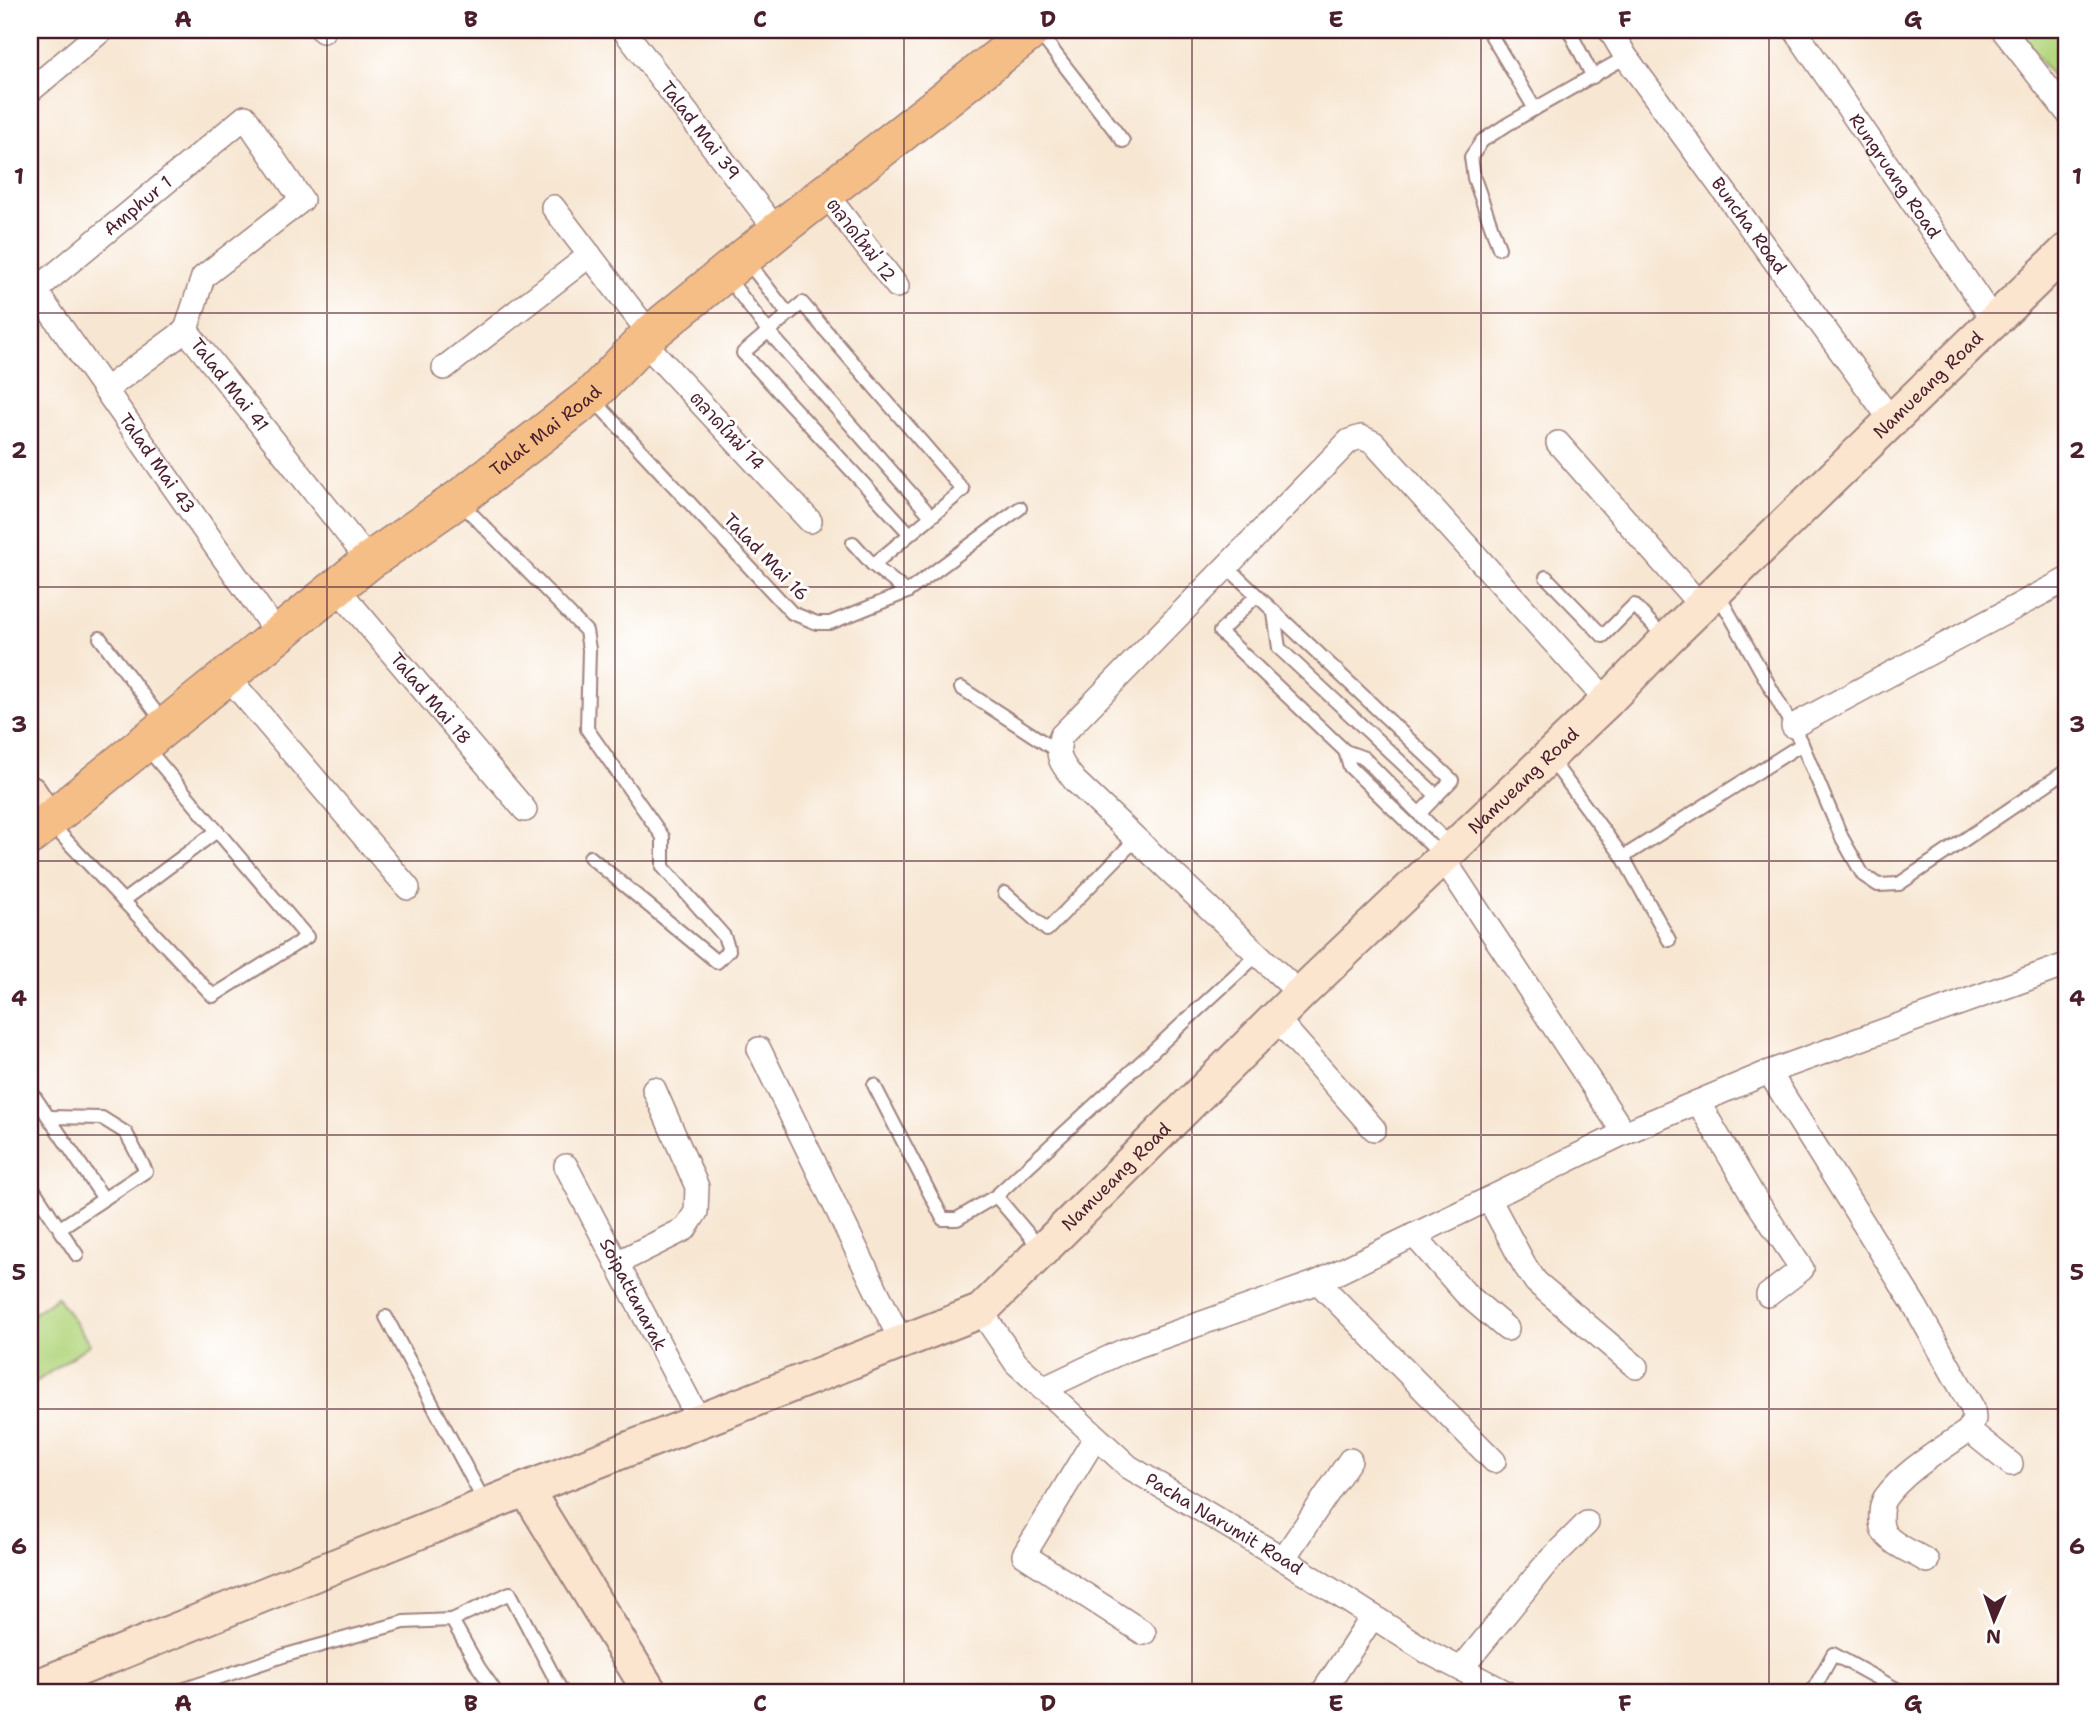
<svg xmlns="http://www.w3.org/2000/svg" width="2096" height="1722" font-family="'Shantell Sans','Playpen Sans Thai',sans-serif">
<style>
.green{fill:#b3d67e;stroke:#7e7a54;stroke-width:2}
.lines{fill:none;stroke-linecap:round;stroke-linejoin:round}
.lane-casing{stroke:#a0827e;stroke-width:16}
.street-casing{stroke:#a0827e;stroke-width:26}
.secondary-casing{stroke:#a0827e;stroke-width:37}
.primary-casing{stroke:#a0827e;stroke-width:40}
.path{stroke:#a0827e;stroke-width:3.5;stroke-dasharray:2 5;stroke-linecap:butt}
.lane{stroke:#fff;stroke-width:12}
.street{stroke:#fff;stroke-width:23}
.secondary{stroke:#fbe5cf;stroke-width:33}
.primary{stroke:#f6be87;stroke-width:37}
.grid{fill:none;stroke:#4a1f2b;stroke-width:2;stroke-opacity:0.55}
.labels{text-anchor:middle;stroke-width:6;stroke-linejoin:round;paint-order:stroke}
.street-label{font-size:18px;fill:#4a1f2b;stroke:#fff}
.neatline{fill:none;stroke:#4a1f2b;stroke-width:2.5}
.grid-label{font-size:23px;text-anchor:middle;font-weight:bold;fill:#4a1f2b}
</style>
<rect width="100%" height="100%" fill="#fff"/>
<filter id="ink" filterUnits="userSpaceOnUse"><feTurbulence type="fractalNoise" baseFrequency=".0143" numOctaves="2"/><feDisplacementMap in="SourceGraphic" scale="14" xChannelSelector="R" yChannelSelector="G"/><feConvolveMatrix kernelMatrix="1 2 1 2 8 2 1 2 1" color-interpolation-filters="sRGB"/></filter>
<filter id="wash" filterUnits="userSpaceOnUse"><feTurbulence type="fractalNoise" baseFrequency=".00686" numOctaves="4" result="noise"/><feDisplacementMap in="SourceGraphic" scale="28" xChannelSelector="R" yChannelSelector="G"/><feGaussianBlur stdDeviation="1.57" result="paint"/><feColorMatrix in="noise" values="0 0 0 0 0 0 0 0 0 0 0 0 0 0 0 0 0 1.4 0 .05"/><feComposite in="paint" operator="in"/></filter>
<g filter="url(#wash)">
<rect width="100%" height="100%" fill="#f7e6d2"/>
<g class="green">
<polygon points="2028,30 2066,30 2066,95 2023,37"/>
<polygon points="57,1297 90,1344 30,1386 30,1316"/>
</g>
</g>
<g filter="url(#ink)">
<g class="lines">
<defs>
<g id="lane">
<polyline points="1037,30 1123,141"/>
<polyline points="1488,30 1535,109"/>
<polyline points="1569,30 1593,77"/>
<polyline points="1499,248 1474,178 1471,157 1482,141 1508,124 1626,57"/>
<polyline points="747,261 788,314"/>
<polyline points="727,277 768,331 931,516"/>
<polyline points="593,399 792,613 817,623 830,623 907,592 1020,508"/>
<polyline points="460,502 586,631 589,649 587,729 663,837 663,867 724,936 729,950 717,962 590,857"/>
<polyline points="853,543 873,565 907,592"/>
<polyline points="873,565 963,490 802,303 743,353 910,534"/>
<polyline points="1227,567 1452,780 1419,814"/>
<polyline points="1546,577 1603,636 1634,605 1666,639"/>
<polyline points="1717,592 1802,744 1842,838 1863,875 1878,885 1899,884 2066,771"/>
<polyline points="1256,596 1220,632 1345,751 1364,758 1451,846"/>
<polyline points="1274,613 1279,648 1437,796"/>
<polyline points="100,638 164,723"/>
<polyline points="961,688 1057,751"/>
<polyline points="1345,751 1350,767 1443,857"/>
<polyline points="1549,757 1623,857 1669,940"/>
<polyline points="51,824 213,996 307,937 145,746"/>
<polyline points="1623,857 1802,744"/>
<polyline points="1005,893 1047,930 1136,839"/>
<polyline points="123,901 217,831"/>
<polyline points="874,1085 943,1219 957,1219 996,1196 1258,954"/>
<polyline points="30,1090 104,1199"/>
<polyline points="49,1117 102,1118 126,1133 146,1171 60,1228"/>
<polyline points="30,1184 77,1255"/>
<polyline points="996,1196 1041,1249"/>
<polyline points="386,1317 486,1505"/>
<polyline points="452,1620 510,1593 561,1690"/>
<polyline points="176,1692 286,1655 404,1622 452,1620 479,1668 496,1692"/>
<polyline points="1812,1692 1833,1654 1902,1692"/>
</g>
<g id="street">
<polyline points="322,30 323,31"/>
<path id="s1" d="M 624,30 L 777,231"/>
<path id="s2" d="M 1610,30 L 1626,57 L 1891,420"/>
<path id="s3" d="M 1795,30 L 1994,321"/>
<polyline points="2003,30 2066,111"/>
<polyline points="30,91 102,30"/>
<polyline points="825,193 897,286"/>
<polyline points="553,207 650,334"/>
<path id="s4" d="M 35,290 L 278,635"/>
<path id="s5" d="M 30,295 L 245,117 L 302,200 L 203,277 L 186,330"/>
<path id="s6" d="M 186,330 L 369,561"/>
<polyline points="643,341 810,521"/>
<polyline points="444,368 590,255"/>
<polyline points="105,390 186,330"/>
<polyline points="1558,443 1701,606"/>
<path id="s7" d="M 337,588 L 525,810"/>
<polyline points="227,676 408,888"/>
<polyline points="1793,726 2066,580"/>
<polyline points="1443,858 1624,1133"/>
<path d="M 1300,994 L 1075,781 C 1062,764 1055,758 1061,736 L 1349,441 L 1361,437 L 1374,443 L 1607,701"/>
<polyline points="1276,1018 1374,1129"/>
<polyline points="759,1049 902,1343"/>
<path d="M 1769,1072 L 1915,1306 L 1973,1409 L 1974,1419 L 1969,1430 C 1941,1450 1905,1470 1885,1498 C 1880,1506 1880,1522 1883,1530 C 1889,1544 1915,1553 1927,1561"/>
<polyline points="1698,1102 1755,1199 1802,1269 1768,1295"/>
<path id="s8" d="M 566,1166 L 700,1422"/>
<polyline points="1489,1199 1525,1266 1536,1282 1636,1367"/>
<polyline points="1414,1235 1466,1294 1507,1329"/>
<polyline points="617,1263 685,1229 696,1212 697,1187 654,1089"/>
<polyline points="1318,1282 1494,1461"/>
<path id="s9" d="M 981,1311 L 1016,1363 L 1129,1467 L 1282,1558 L 1428,1652 L 1505,1692"/>
<polyline points="1043,1389 1123,1351 1318,1282 1624,1133 1769,1072 2066,965"/>
<polyline points="1969,1430 2011,1464"/>
<polyline points="1095,1438 1024,1555 1144,1633"/>
<polyline points="1283,1559 1350,1460"/>
<polyline points="1461,1669 1545,1565 1587,1523"/>
<polyline points="1323,1692 1373,1616"/>
</g>
<g id="secondary">
<polyline points="30,793 48,821"/>
<polyline points="526,1489 650,1692"/>
<path id="s10" d="M 30,1689 L 526,1489 L 981,1311 L 1300,994 L 1607,701 L 1666,640 L 2066,251"/>
</g>
<g id="primary">
<path id="s11" d="M 30,836 L 369,561 L 457,500 L 591,396 L 650,334 L 777,231 L 1033,30"/>
</g>
</defs>
<use href="#lane" class="lane-casing"/>
<use href="#street" class="street-casing"/>
<use href="#secondary" class="secondary-casing"/>
<use href="#primary" class="primary-casing"/>
<polyline class="path" points="214,33 219,30"/>
<use href="#lane" class="lane"/>
<use href="#street" class="street"/>
<use href="#secondary" class="secondary"/>
<use href="#primary" class="primary"/>
</g>
</g>
<path class="grid" d="M 327,30 L 327,1692M 615,30 L 615,1692M 904,30 L 904,1692M 1192,30 L 1192,1692M 1481,30 L 1481,1692M 1769,30 L 1769,1692M 30,313 L 2066,313M 30,587 L 2066,587M 30,861 L 2066,861M 30,1135 L 2066,1135M 30,1409 L 2066,1409"/>
<g class="labels">
<g class="street-label">
<text dy="6" stroke="none"><textPath href="#s1" startOffset="126">Talad Mai 39</textPath></text>
<text dy="6" stroke="none"><textPath href="#s3" startOffset="177">Rungruang Road</textPath></text>
<text dy="6" stroke="none"><textPath href="#s5" startOffset="140">Amphur 1</textPath></text>
<text dy="6" stroke="none"><textPath href="#s2" startOffset="240">Buncha Road</textPath></text>
<text transform="translate(861 240) rotate(52)" y="6">ตลาดใหม่ 12</text>
<text dy="6" stroke="none"><textPath href="#s6" startOffset="70">Talad Mai 41</textPath></text>
<text dy="6" stroke="none"><textPath href="#s10" startOffset="2348">Namueang Road</textPath></text>
<text dy="6" stroke="none"><textPath href="#s11" startOffset="656">Talat Mai Road</textPath></text>
<text transform="translate(727 431) rotate(47)" y="6">ตลาดใหม่ 14</text>
<text dy="6" stroke="none"><textPath href="#s4" startOffset="212">Talad Mai 43</textPath></text>
<text transform="translate(766 557) rotate(46)" y="6">Talad Mai 16</text>
<text dy="6" stroke="none"><textPath href="#s7" startOffset="145">Talad Mai 18</textPath></text>
<text dy="6" stroke="none"><textPath href="#s10" startOffset="1782">Namueang Road</textPath></text>
<text dy="6" stroke="none"><textPath href="#s10" startOffset="1214">Namueang Road</textPath></text>
<text dy="6" stroke="none"><textPath href="#s8" startOffset="145">Soipattanarak</textPath></text>
<text dy="6" stroke="none"><textPath href="#s9" startOffset="327">Pacha Narumit Road</textPath></text>
</g>
</g>
<rect width="2096" height="1722" fill="none" stroke="#fff" stroke-width="77"/>
<g transform="translate(1994 1620) rotate(182)" stroke="#ffffff" stroke-width="5" paint-order="stroke">
<path d="M0-5L12 26L0 18L-12 26Z" fill="#4a1f2b"/>
<text y="-10" font-size="19" font-weight="bold" text-anchor="middle" fill="#4a1f2b">N</text>
</g>
<rect x="38" y="38" width="2020" height="1646" class="neatline"/>
<g class="grid-label">
<text x="183" y="27">A</text>
<text x="471" y="27">B</text>
<text x="760" y="27">C</text>
<text x="1048" y="27">D</text>
<text x="1336" y="27">E</text>
<text x="1625" y="27">F</text>
<text x="1913" y="27">G</text>
<text x="19" y="184">1</text>
<text x="2077" y="184">1</text>
<text x="19" y="458">2</text>
<text x="2077" y="458">2</text>
<text x="19" y="732">3</text>
<text x="2077" y="732">3</text>
<text x="19" y="1006">4</text>
<text x="2077" y="1006">4</text>
<text x="19" y="1280">5</text>
<text x="2077" y="1280">5</text>
<text x="19" y="1554">6</text>
<text x="2077" y="1554">6</text>
<text x="183" y="1711">A</text>
<text x="471" y="1711">B</text>
<text x="760" y="1711">C</text>
<text x="1048" y="1711">D</text>
<text x="1336" y="1711">E</text>
<text x="1625" y="1711">F</text>
<text x="1913" y="1711">G</text>
</g>
</svg>
